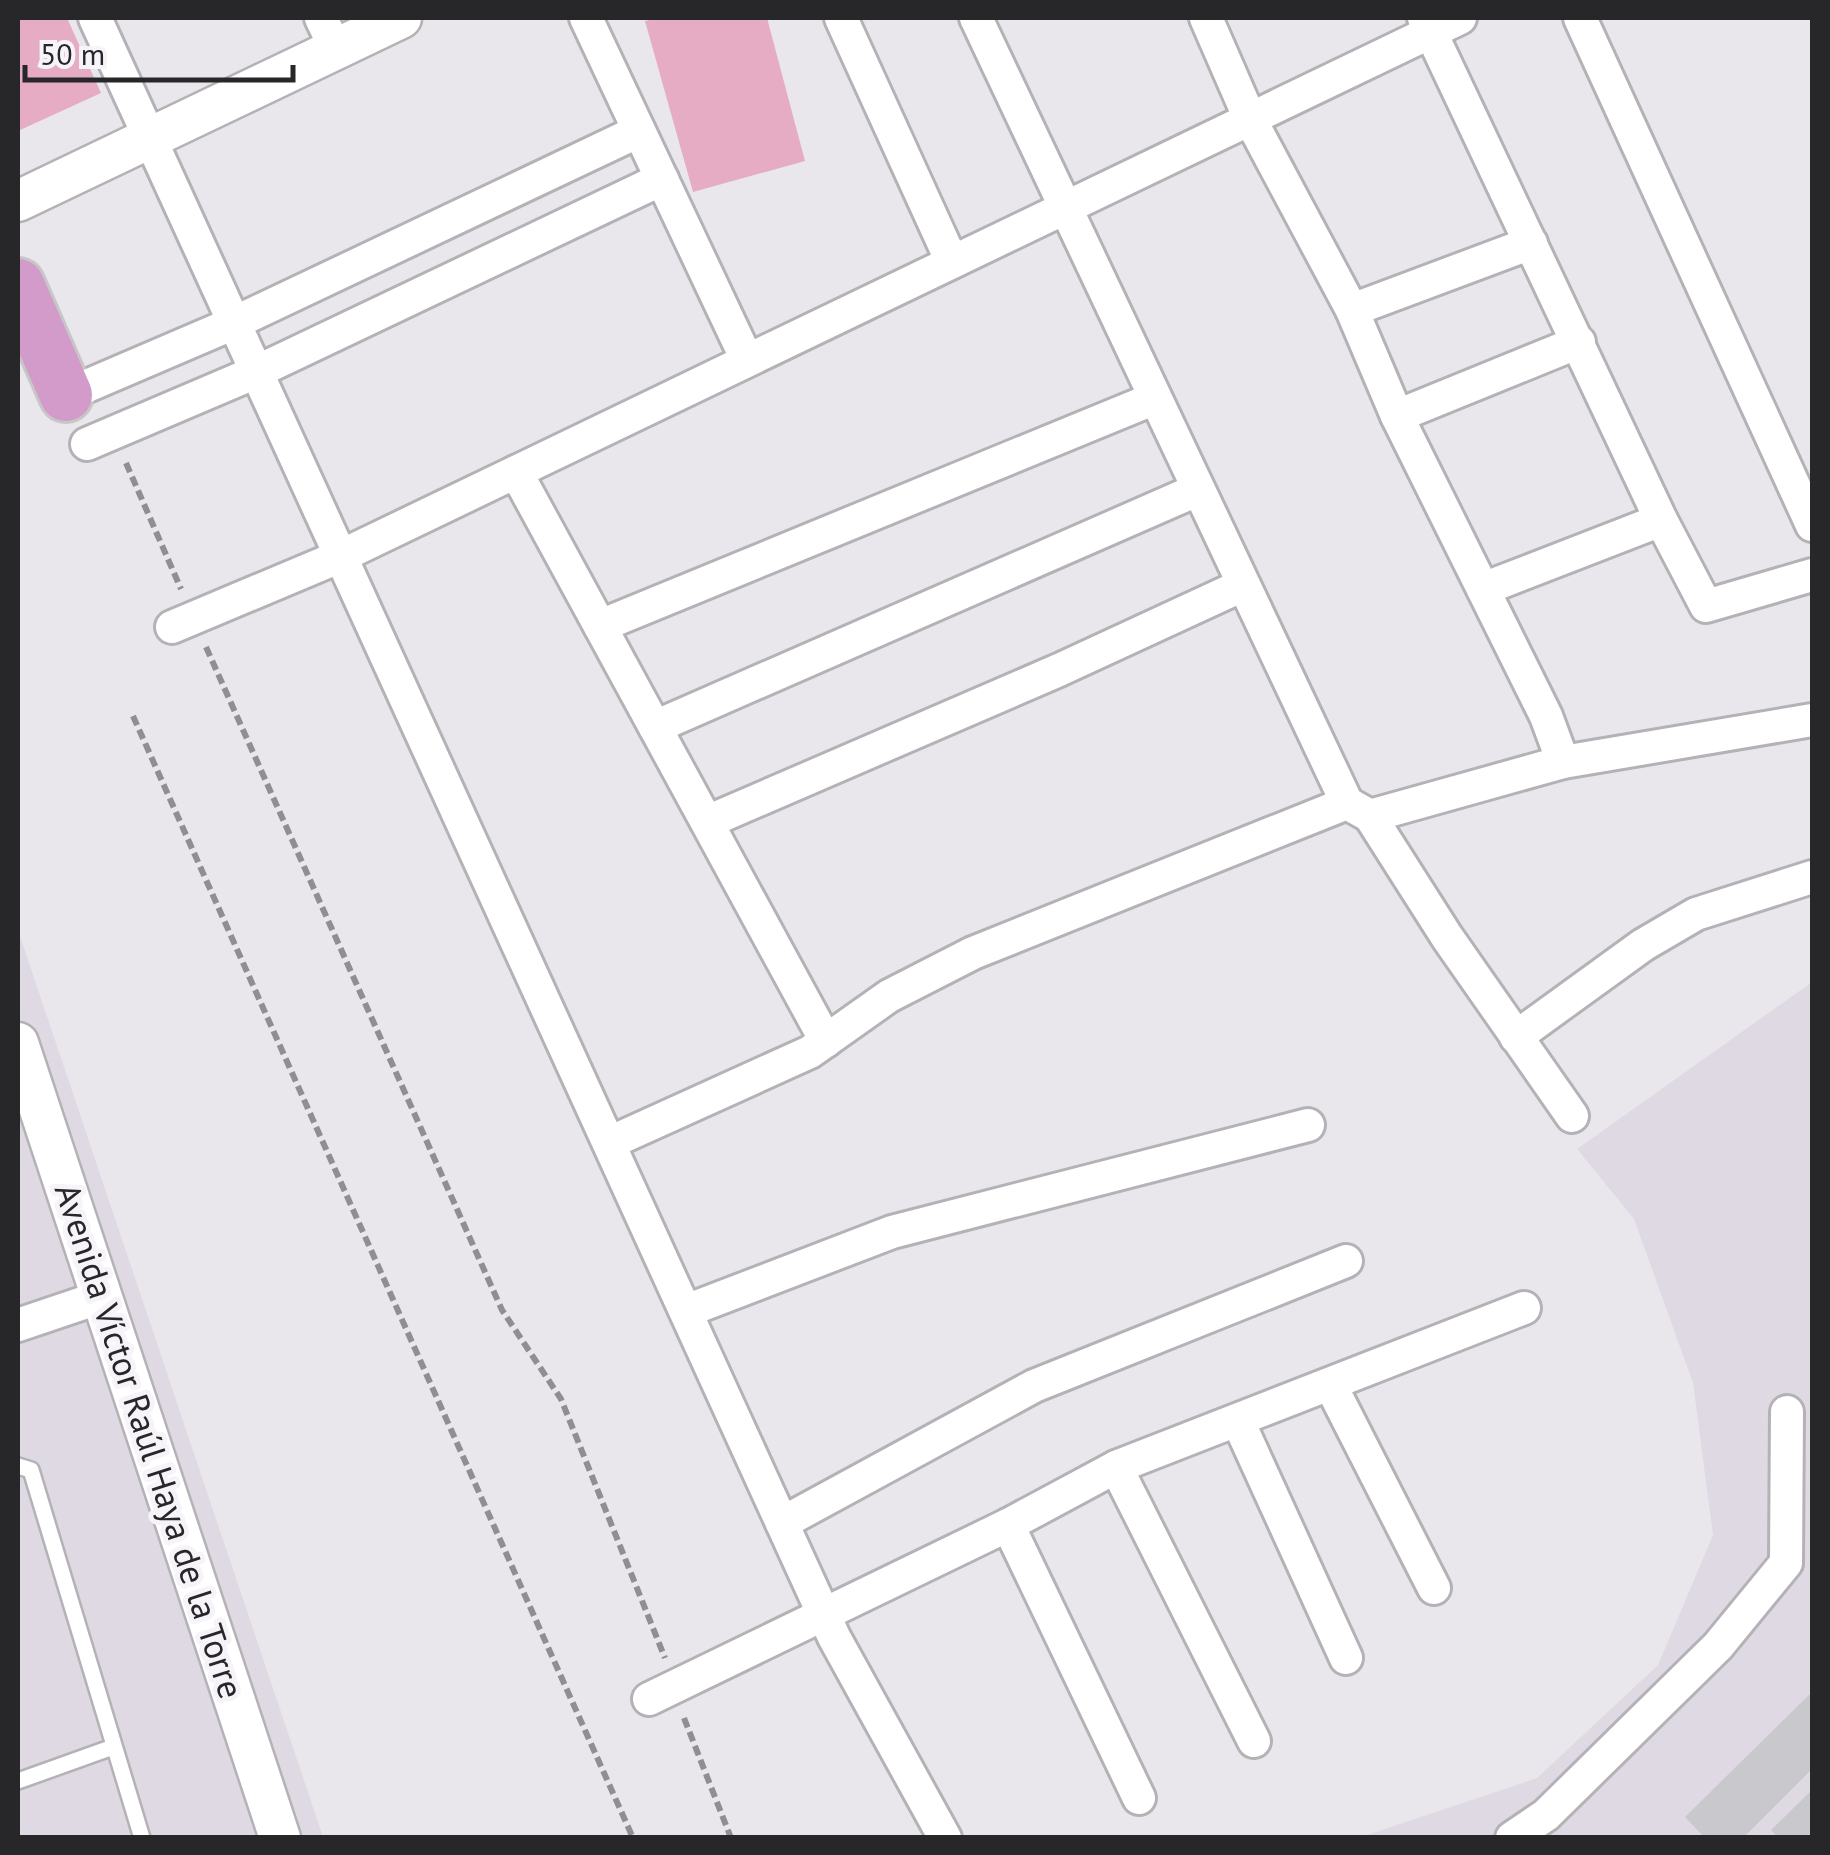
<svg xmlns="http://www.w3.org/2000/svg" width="1830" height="1855" font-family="'PT Sans',sans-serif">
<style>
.built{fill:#dfd9e4}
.green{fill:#e5acc4}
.building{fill:#c8c8cd}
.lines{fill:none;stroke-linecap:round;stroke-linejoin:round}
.service-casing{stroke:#b4b2b6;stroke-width:20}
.minor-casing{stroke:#b4b2b6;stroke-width:38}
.tertiary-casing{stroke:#b4b2b6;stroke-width:45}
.trunk-casing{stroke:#c7c7c7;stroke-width:58}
.path{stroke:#908e92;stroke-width:6;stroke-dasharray:10 5;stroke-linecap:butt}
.service{stroke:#fff;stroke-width:15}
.minor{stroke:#fff;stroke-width:32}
.tertiary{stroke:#fff;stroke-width:40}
.trunk{stroke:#d29bca;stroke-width:52}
.labels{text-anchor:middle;stroke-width:10;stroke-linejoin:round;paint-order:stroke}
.street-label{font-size:35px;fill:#272628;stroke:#f7f4f9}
</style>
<rect width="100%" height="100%" fill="#eae7ec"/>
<g class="built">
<polygon points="18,930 323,1837 18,1837"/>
<polygon points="1812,982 1812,1837 1358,1838 1537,1778 1658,1665 1713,1535 1693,1383 1634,1219 1577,1149"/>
</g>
<g class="green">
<polygon points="18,18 67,18 101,93 18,131"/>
<polygon points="659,18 767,18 805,161 693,192 645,21"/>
</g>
<g class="building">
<polygon points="1812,1692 1812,1769 1743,1838 1705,1838 1685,1817"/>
<polygon points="1812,1790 1812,1838 1778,1838 1771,1830"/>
</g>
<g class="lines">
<defs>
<g id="service">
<polyline points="18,1466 31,1470 142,1838"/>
<polyline points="18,1781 113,1747"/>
</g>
<g id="minor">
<polyline points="95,18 834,1637 945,1838"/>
<polyline points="321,18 336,49"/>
<polyline points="586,18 747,360"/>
<polyline points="841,18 952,262"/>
<polyline points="976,18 1347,803"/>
<polyline points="1206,18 1250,119 1352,310 1397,416 1546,716 1563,762"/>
<polyline points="1424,18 1661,520 1706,606 1812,575"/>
<polyline points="1580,18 1812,525"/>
<polyline points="1352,310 1531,243"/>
<polyline points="66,395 234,323 639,131"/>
<polyline points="1397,416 1579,342"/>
<polyline points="87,444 256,372 662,179"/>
<polyline points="516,472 826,1041"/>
<polyline points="1483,589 1661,520"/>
<polyline points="600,626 1153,399"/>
<polyline points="172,627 341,556 1460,18"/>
<polyline points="655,727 1197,490"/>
<polyline points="1370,816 1447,937 1572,1116"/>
<polyline points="707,822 1059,670 1243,585"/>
<polyline points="1516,1037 1643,945 1696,914 1812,877"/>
<polyline points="609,1143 810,1052 889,996 973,953 1347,803 1370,816 1563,762 1812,720"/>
<polyline points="686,1311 892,1232 1308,1125"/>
<polyline points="18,1325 101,1297"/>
<polyline points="1331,1386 1434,1588"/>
<polyline points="1238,1421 1346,1658"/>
<polyline points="1116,1467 1254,1741"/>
<polyline points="782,1523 1034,1386 1346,1261"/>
<polyline points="1008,1525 1139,1798"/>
<polyline points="649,1699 1008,1525 1116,1467 1524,1308"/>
<polyline points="1512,1838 1546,1815 1718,1646 1786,1563 1787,1412"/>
</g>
<g id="tertiary">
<polyline points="18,201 401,18"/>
<polyline points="18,1043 280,1838"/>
</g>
<polyline id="trunk" points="18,285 66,395"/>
</defs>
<use href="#service" class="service-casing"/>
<use href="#minor" class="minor-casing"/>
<use href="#tertiary" class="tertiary-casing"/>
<use href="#trunk" class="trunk-casing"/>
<g class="path">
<polyline points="126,463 181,589"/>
<polyline points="206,647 502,1310 561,1399 665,1658"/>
<polyline points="133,716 633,1838"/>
<polyline points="684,1718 731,1838"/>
</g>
<use href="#service" class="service"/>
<use href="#minor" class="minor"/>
<use href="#tertiary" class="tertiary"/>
<use href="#trunk" class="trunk"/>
</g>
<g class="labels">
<g class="street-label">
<text transform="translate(149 1441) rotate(72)" y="12">Avenida Víctor Raúl Haya de la Torre</text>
</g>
</g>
<rect width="1830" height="1855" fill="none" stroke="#272628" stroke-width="40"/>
<path d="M25 65v15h268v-15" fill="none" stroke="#272628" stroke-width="5"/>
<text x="40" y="65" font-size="30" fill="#272628" stroke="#f7f4f9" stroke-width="8" paint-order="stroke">50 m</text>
</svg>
